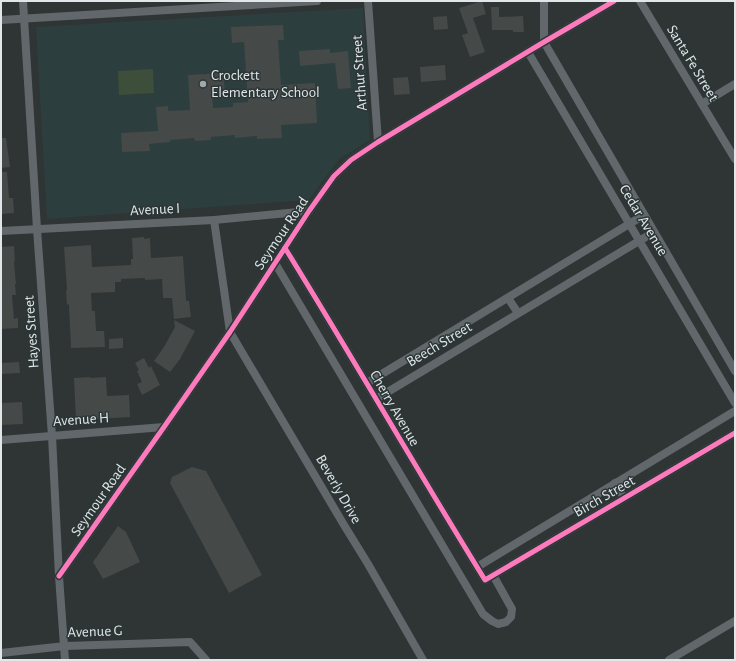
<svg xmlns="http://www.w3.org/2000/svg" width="736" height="661" font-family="'Alegreya Sans',sans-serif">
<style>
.built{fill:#2d3e3e}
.green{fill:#3d4f3a}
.building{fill:#454948}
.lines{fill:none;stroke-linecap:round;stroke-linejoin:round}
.minor{stroke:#61676b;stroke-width:8}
.cycleway-casing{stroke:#2c3637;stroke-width:8}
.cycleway{stroke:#fd7abc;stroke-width:5}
.poi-dot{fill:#a3a8a9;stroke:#2c3637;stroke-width:1.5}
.labels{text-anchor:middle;stroke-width:3;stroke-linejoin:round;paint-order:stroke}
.street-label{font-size:15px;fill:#e1e7e8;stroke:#2c3637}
.poi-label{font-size:15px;fill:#e1e7e8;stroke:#2c3637;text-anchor:start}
</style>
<rect width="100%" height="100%" fill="#2f3434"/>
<polygon class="built" points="363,8 370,140 339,159 309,200 47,219 36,27"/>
<polygon class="green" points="153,69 154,93 119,95 118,71"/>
<g class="building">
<polygon points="482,1 486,14 473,18 485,52 470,57 462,35 468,33 459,8"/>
<polygon points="491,7 499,7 499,17 523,16 524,32 513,32 513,30 492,30"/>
<polygon points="447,16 448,29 434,30 433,17"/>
<polygon points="283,25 284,40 278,40 281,85 315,83 317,123 281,125 282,138 257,139 257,136 235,138 235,135 211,137 211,140 195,141 194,138 170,140 170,142 149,144 150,151 122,152 121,133 158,131 156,107 168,106 168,111 190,110 188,75 223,73 225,91 212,92 213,108 233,107 233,103 248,102 244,42 232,43 231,27"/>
<polygon points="330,49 330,53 348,51 351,88 338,89 335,63 300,66 299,51"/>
<polygon points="445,65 446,80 421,82 420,67"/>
<polygon points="408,77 410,94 394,95 393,78"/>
<polygon points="1,138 6,138 10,167 1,168"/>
<polygon points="1,172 7,172 9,198 13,198 14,213 1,214"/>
<polygon points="144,237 144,239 150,238 151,258 183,256 186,301 189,301 191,317 174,319 172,298 163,298 162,279 145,280 145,278 121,279 121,282 115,282 115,292 91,293 92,311 95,311 96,331 104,331 105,347 71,348 69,304 67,305 66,290 67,290 64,247 91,245 92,267 131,265 131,259 133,259 132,238"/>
<polygon points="14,246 15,261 14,262 16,284 15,284 16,295 12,295 14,319 18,318 18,328 1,329 1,247"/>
<polygon points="174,320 195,331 180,359 170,372 154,361 164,347 175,327"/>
<polygon points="123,338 123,348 109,349 109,339"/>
<polygon points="144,358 149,368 151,366 160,385 142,395 137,384 142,382 137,371 139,370 135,363"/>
<polygon points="19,362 20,373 1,374 1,363"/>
<polygon points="90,377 90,378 106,377 107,396 129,395 130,417 76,420 74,378"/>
<polygon points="22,402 23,424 1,425 1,403"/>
<polygon points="192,467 206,471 262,575 229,593 170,483 172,477"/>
<polygon points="118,526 126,532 140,562 103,579 93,562"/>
</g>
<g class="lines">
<g class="minor">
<polyline points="23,1 37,229 52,436 59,576 65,660"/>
<polyline points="368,1 378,142"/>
<polyline points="640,1 735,159"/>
<polyline points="1,20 317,1"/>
<polyline points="544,42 735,371"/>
<polyline points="544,42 544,1"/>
<polyline points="528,52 735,403"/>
<polyline points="702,104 735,84"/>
<polyline points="214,220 230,332 344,525 368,564 423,660"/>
<polyline points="1,231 214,220 309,211"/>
<path d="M 285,248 C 353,358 417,470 485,580 L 735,433"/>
<polyline points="275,263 483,614 492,621 498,624 506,622 511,617 512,609 493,575"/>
<polyline points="508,298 518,313"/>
<polyline points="367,383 644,215"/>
<polyline points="376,399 654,232"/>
<polyline points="1,440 164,427"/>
<polyline points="615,483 624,498"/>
<polyline points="477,567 735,411"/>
<polyline points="59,576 164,427 230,332 309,211 334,176 351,160 378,142 544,42 614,1"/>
<polyline points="1,653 65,646 190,642 206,660"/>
<polyline points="669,660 735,621"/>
</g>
<defs>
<g id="cycleway">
<path d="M 285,248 C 353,358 417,470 485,580 L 735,433"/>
<polyline points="59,576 164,427 230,332 309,211 334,176 351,160 378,142 544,42 614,1"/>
</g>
</defs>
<use href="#cycleway" class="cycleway-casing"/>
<use href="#cycleway" class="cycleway"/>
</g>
<circle class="poi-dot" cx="203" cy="84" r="4"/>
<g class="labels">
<g class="street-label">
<text transform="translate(693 63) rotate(59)" y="5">Santa Fe Street</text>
<text transform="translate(359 73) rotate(-94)" y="5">Arthur Street</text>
<text transform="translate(155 209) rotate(-3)" y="5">Avenue I</text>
<text transform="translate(644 220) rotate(59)" y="5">Cedar Avenue</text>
<text transform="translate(281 233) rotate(-56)" y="5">Seymour Road</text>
<text transform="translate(31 332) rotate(-94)" y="5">Hayes Street</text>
<text transform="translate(439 344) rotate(-31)" y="5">Beech Street</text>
<text transform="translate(395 408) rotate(60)" y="5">Cherry Avenue</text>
<text transform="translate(81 419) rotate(-4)" y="5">Avenue H</text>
<text transform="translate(339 489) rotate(60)" y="5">Beverly Drive</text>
<text transform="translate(604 496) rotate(-30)" y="5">Birch Street</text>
<text transform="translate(98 500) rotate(-55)" y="5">Seymour Road</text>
<text transform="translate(95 631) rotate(-2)" y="5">Avenue G</text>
</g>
<g class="poi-label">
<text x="211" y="80">Crockett<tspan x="211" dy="17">Elementary School</tspan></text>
</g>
</g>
<rect width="736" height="661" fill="none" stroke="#e1e7e8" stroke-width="4"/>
</svg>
